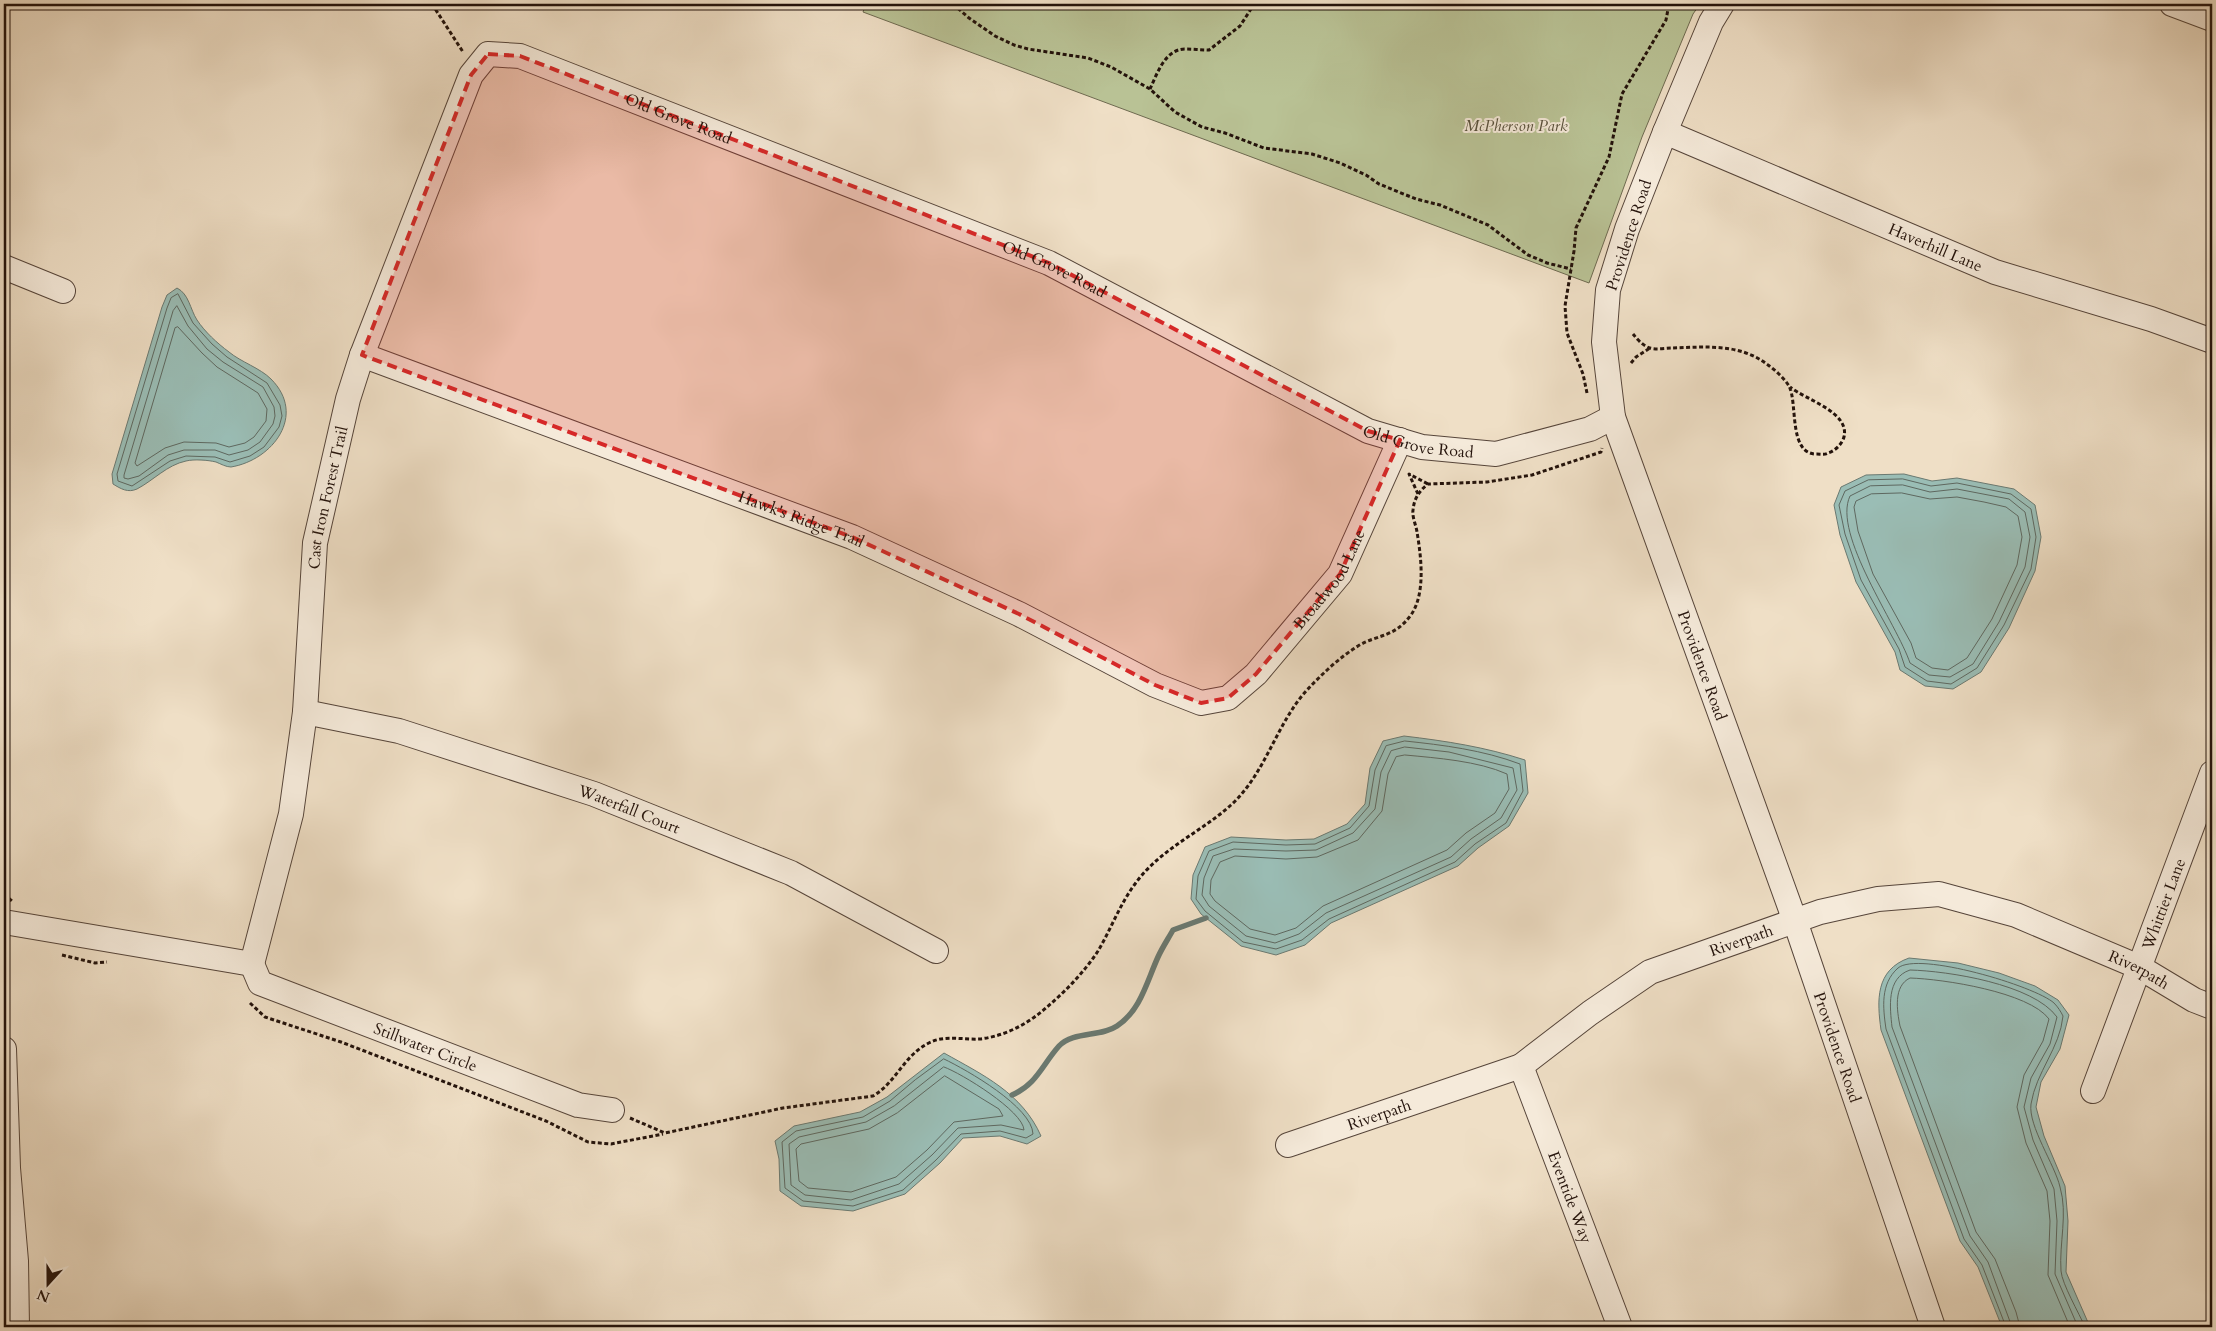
<svg xmlns="http://www.w3.org/2000/svg" width="2216" height="1331" font-family="Cardo,serif">
<style>
.green{fill:#b9c295;stroke:#6e6a50}
.water{fill:#9abdb5;stroke:#6a7971}
.lines{fill:none;stroke-linecap:round;stroke-linejoin:round}
.shore{stroke:#5e6860;stroke-width:1}
.stream{stroke:#6a7971;stroke-width:5.5}
.minor-casing{stroke:#56453a;stroke-width:26}
.path{stroke:#23120b;stroke-width:3;stroke-dasharray:4 2.5;stroke-linecap:butt}
.minor{stroke:#f5eada;stroke-width:24}
.marked{fill:#d62828;fill-opacity:0.2;stroke:#d62828;stroke-width:4;stroke-dasharray:10 6;stroke-linejoin:round}
.labels{text-anchor:middle;stroke-width:4;stroke-linejoin:round;paint-order:stroke}
.street-label{font-size:16px;fill:#23120b;stroke:#f5eada}
.park-label{font-size:16px;font-style:italic;fill:#58503b;stroke:#f5eada}
</style>
<rect width="100%" height="100%" fill="#efdfc6"/>
<filter id="stains"><feTurbulence type="fractalNoise" baseFrequency=".004" numOctaves="4"/><feColorMatrix values="0 0 0 0 .2 0 0 0 0 .09 0 0 0 0 .02 0 0 0 .5 -.17"/></filter>
<radialGradient id="worn" r=".72"><stop offset=".6" stop-color="#630" stop-opacity="0"/><stop offset="1" stop-color="#630" stop-opacity=".3"/></radialGradient>
<polygon class="green" points="866,4 1700,4 1693,14 1642,137 1589,283 863,12"/>
<g class="water">
<path d="M 177,288 C 189,294 190,309 197,320 C 205,332 217,343 229,352 C 241,362 260,368 271,379 C 307,415 273,460 231,467 C 226,467 221,464 216,462 C 208,460 194,459 186,461 C 167,465 154,480 137,489 C 128,493 121,489 113,484 L 112,474 L 162,307 L 167,295 Z"/>
<polygon points="1904,474 1932,481 1957,478 2014,489 2035,505 2041,537 2035,571 2009,628 1981,672 1953,689 1925,686 1900,670 1895,652 1856,582 1840,535 1834,505 1841,487 1866,475"/>
<path d="M 1404,736 C 1446,741 1485,747 1525,760 L 1528,793 L 1509,826 L 1478,848 L 1458,866 L 1331,923 L 1305,945 L 1276,955 L 1241,946 L 1201,914 L 1191,899 L 1193,875 L 1205,847 L 1231,837 L 1286,840 L 1314,839 L 1347,824 L 1365,804 L 1370,768 L 1383,741 Z"/>
<path d="M 1909,958 L 1958,963 L 1999,973 L 2035,986 L 2058,1000 L 2069,1015 L 2060,1049 L 2041,1082 L 2036,1107 L 2044,1136 L 2065,1186 L 2068,1221 L 2066,1272 L 2090,1327 L 2002,1327 L 1978,1267 L 1960,1241 L 1881,1030 C 1877,1001 1875,970 1909,958 Z"/>
<path d="M 944,1053 C 983,1075 1022,1093 1041,1136 L 1027,1144 L 1000,1136 L 963,1138 L 940,1163 L 905,1194 L 853,1211 L 801,1206 L 780,1191 L 779,1159 L 775,1141 L 794,1126 L 860,1112 L 887,1097 Z"/>
</g>
<g class="lines">
<g class="shore">
<polygon points="178,294 193,323 212,344 227,357 267,383 280,405 282,416 279,427 264,447 250,456 230,462 215,457 186,456 170,461 132,486 118,481 117,474 167,308 171,298"/>
<polygon points="177,306 188,326 207,349 223,362 263,387 274,407 275,416 273,424 260,442 248,450 229,455 215,450 184,450 168,455 139,476 128,479 124,478 124,475 173,311"/>
<polygon points="178,327 202,353 217,367 258,393 267,409 266,421 254,437 245,443 229,447 216,443 184,442 165,448 137,466 135,463 175,328"/>
<polygon points="1903,479 1931,486 1957,483 2011,494 2031,509 2036,537 2031,569 2004,625 1977,668 1951,684 1927,681 1905,667 1899,649 1861,580 1845,534 1839,505 1845,491 1868,480"/>
<path d="M 1903,485 L 1930,492 L 1957,489 L 2009,499 L 2025,512 L 2030,537 L 2025,567 L 1999,622 L 1973,664 L 1950,677 L 1929,675 L 1910,663 C 1897,624 1832,534 1850,496 L 1870,486 Z"/>
<polygon points="1902,493 1930,499 1957,497 1984,502 2006,507 2018,516 2022,537 2017,565 1992,619 1967,658 1948,670 1932,668 1916,658 1911,643 1873,574 1858,531 1854,507 1856,501 1871,494"/>
<path d="M 1405,741 C 1443,745 1483,750 1520,764 L 1523,791 L 1506,823 L 1475,844 L 1455,862 L 1329,919 L 1302,940 L 1276,949 L 1243,942 L 1205,911 L 1196,899 L 1198,876 L 1209,851 L 1233,842 L 1286,845 L 1315,844 L 1350,828 L 1369,806 L 1375,770 L 1386,746 Z"/>
<polygon points="1405,747 1449,752 1513,768 1517,790 1501,818 1471,839 1451,857 1326,913 1299,934 1275,943 1246,936 1209,906 1202,895 1204,878 1213,856 1234,849 1286,851 1316,850 1353,833 1375,809 1381,772 1391,751"/>
<path d="M 1405,755 C 1437,758 1478,761 1507,774 L 1509,789 L 1495,813 L 1466,833 L 1447,850 L 1323,906 L 1296,928 L 1275,935 L 1250,929 L 1215,901 L 1210,894 L 1211,880 L 1220,862 L 1235,856 L 1286,859 L 1317,857 L 1358,840 L 1382,811 L 1388,774 L 1396,757 Z"/>
<path d="M 944,1059 C 967,1070 1032,1107 1033,1134 L 1026,1138 L 1000,1131 L 961,1134 L 936,1160 L 903,1190 L 853,1206 L 803,1201 L 785,1188 L 782,1142 L 796,1131 L 863,1117 L 890,1101 L 915,1080 Z"/>
<path d="M 944,1067 C 961,1073 1023,1111 1024,1130 L 1001,1125 L 958,1128 L 932,1155 L 899,1184 L 851,1200 L 805,1195 L 791,1185 L 789,1144 L 799,1137 L 866,1122 L 894,1106 Z"/>
<polygon points="945,1076 999,1109 1003,1116 954,1122 927,1150 896,1177 851,1192 808,1188 799,1181 796,1149 801,1144 869,1129 897,1113"/>
<path d="M 2006,1327 L 1982,1265 L 1964,1239 L 1886,1029 C 1883,1008 1880,984 1898,968 C 1918,951 2035,986 2054,1003 C 2058,1007 2061,1012 2063,1016 C 2060,1048 2036,1072 2031,1104 C 2028,1126 2055,1165 2060,1187 C 2068,1214 2059,1243 2061,1271 C 2062,1284 2079,1313 2085,1327"/>
<path d="M 2012,1327 L 1988,1262 L 1970,1236 L 1892,1027 C 1890,1008 1886,978 1910,970 C 1948,971 2033,984 2057,1017 L 2050,1044 L 2031,1078 L 2024,1107 L 2033,1140 L 2054,1189 L 2057,1221 L 2055,1274 L 2078,1327"/>
<path d="M 2020,1327 L 2016,1312 L 1995,1259 L 1976,1232 L 1900,1026 C 1897,1011 1893,986 1910,978 C 1943,979 2029,992 2049,1019 L 2043,1041 L 2024,1075 L 2017,1107 L 2026,1143 L 2047,1191 L 2050,1221 L 2048,1275 L 2070,1327"/>
</g>
<path class="stream" d="M 1012,1095 C 1037,1084 1042,1065 1059,1046 C 1073,1031 1101,1037 1117,1026 C 1141,1010 1147,981 1158,957 C 1162,948 1168,939 1173,930 L 1206,918"/>
<defs>
<g id="minor">
<path id="s1" d="M 1722,4 L 1711,22 L 1665,132 L 1627,229 L 1608,290 L 1604,342 L 1613,417 L 1795,921 L 1933,1327"/>
<polyline points="2172,4 2212,19"/>
<path id="s2" d="M 1665,132 L 1995,272 L 2151,319 L 2212,341"/>
<polyline points="4,267 63,291"/>
<path id="s3" d="M 362,355 L 852,537 L 1019,614 L 1155,685 L 1201,703 L 1228,698 L 1256,674 L 1340,574 L 1400,440"/>
<path id="s4" d="M 305,712 L 399,731 L 594,794 L 791,873 L 936,951"/>
<polyline points="4,922 252,964"/>
<path id="s5" d="M 252,964 L 291,814 L 305,712 L 315,543 L 348,399 L 362,355 L 471,75 L 488,54 L 520,56 L 1049,263 L 1368,431 L 1422,447 L 1496,454 L 1590,429 L 1613,417"/>
<path id="s6" d="M 252,964 L 260,983 L 578,1105 L 612,1110"/>
<polyline points="4,1049 8,1168 16,1261 17,1327"/>
<path id="s7" d="M 1521,1066 L 1620,1327"/>
<path id="s8" d="M 2093,1091 L 2212,773"/>
<path id="s9" d="M 1288,1145 L 1521,1066 L 1590,1013 L 1650,972 L 1820,912 L 1878,899 L 1939,894 L 2016,915 L 2139,967 L 2194,1000 L 2212,1007"/>
</g>
</defs>
<use href="#minor" class="minor-casing"/>
<g class="path">
<polyline points="432,4 463,52"/>
<polyline points="953,4 969,18 995,36 1014,45 1028,49 1088,58 1111,67 1150,89 1175,112 1202,127 1225,133 1264,148 1312,154 1340,163 1366,175 1379,184 1416,199 1440,205 1488,225 1528,255 1547,263 1571,269"/>
<path d="M 1150,89 C 1157,74 1165,49 1185,49 C 1193,49 1201,50 1209,50 L 1240,26 L 1251,9 L 1262,4 L 1305,4"/>
<path d="M 1633,334 C 1637,339 1643,346 1650,348 C 1657,350 1666,348 1673,348 C 1706,347 1740,343 1768,365 C 1775,370 1784,378 1789,386 C 1798,403 1788,455 1817,454 C 1821,454 1825,455 1828,453 C 1835,451 1842,444 1844,437 C 1850,412 1806,400 1790,387"/>
<polyline points="1631,363 1636,357 1650,348"/>
<polyline points="1587,393 1583,374 1567,333 1565,306 1574,251 1576,228 1609,157 1622,94 1666,20 1669,4"/>
<polyline points="1418,494 1409,474 1428,484"/>
<polyline points="4,894 13,902"/>
<polyline points="62,955 95,963 107,962"/>
<polyline points="250,1003 265,1017 341,1042 546,1121 588,1142 611,1144 663,1134"/>
<path d="M 630,1118 L 665,1133 L 783,1108 L 873,1096 C 897,1082 904,1054 931,1042 C 946,1035 964,1040 980,1039 C 1005,1036 1028,1024 1047,1007 C 1066,991 1085,971 1098,951 C 1111,929 1120,904 1135,884 C 1160,849 1200,833 1231,805 C 1266,773 1276,724 1307,690 C 1322,674 1340,657 1358,646 C 1378,634 1394,638 1411,615 C 1426,593 1421,556 1417,532 C 1416,525 1412,517 1413,510 C 1414,499 1419,491 1428,484 L 1487,482 L 1532,475 L 1601,452 L 1602,448"/>
</g>
<use href="#minor" class="minor"/>
</g>
<path class="marked" d="M 488,54 L 520,56 L 1049,263 L 1368,431 L 1400,440 L 1340,574 L 1256,674 L 1228,698 L 1201,703 L 1155,685 L 1019,614 L 852,537 L 362,355 L 471,75 Z"/>
<g class="labels">
<g class="street-label">
<text dy="6" stroke="none"><textPath href="#s5" startOffset="1151">Old Grove Road</textPath></text>
<text transform="translate(1628 235) rotate(-72)" y="6">Providence Road</text>
<text dy="6" stroke="none"><textPath href="#s2" startOffset="294">Haverhill Lane</textPath></text>
<text dy="6" stroke="none"><textPath href="#s5" startOffset="1556">Old Grove Road</textPath></text>
<text dy="6" stroke="none"><textPath href="#s5" startOffset="1961">Old Grove Road</textPath></text>
<text dy="6" stroke="none"><textPath href="#s5" startOffset="474">Cast Iron Forest Trail</textPath></text>
<text dy="6" stroke="none"><textPath href="#s3" startOffset="469">Hawk's Ridge Trail</textPath></text>
<text dy="6" stroke="none"><textPath href="#s3" startOffset="1094">Broadwood Lane</textPath></text>
<text dy="6" stroke="none"><textPath href="#s1" startOffset="700">Providence Road</textPath></text>
<text dy="6" stroke="none"><textPath href="#s4" startOffset="339">Waterfall Court</textPath></text>
<text dy="6" stroke="none"><textPath href="#s8" startOffset="200">Whittier Lane</textPath></text>
<text dy="6" stroke="none"><textPath href="#s9" startOffset="502">Riverpath</textPath></text>
<text dy="6" stroke="none"><textPath href="#s9" startOffset="921">Riverpath</textPath></text>
<text dy="6" stroke="none"><textPath href="#s6" startOffset="198">Stillwater Circle</textPath></text>
<text dy="6" stroke="none"><textPath href="#s1" startOffset="1105">Providence Road</textPath></text>
<text dy="6" stroke="none"><textPath href="#s9" startOffset="96">Riverpath</textPath></text>
<text dy="6" stroke="none"><textPath href="#s7" startOffset="140">Eventide Way</textPath></text>
</g>
<g class="park-label">
<text x="1516" y="131">McPherson Park</text>
</g>
</g>
<rect width="2216" height="1331" fill="none" stroke="#efdfc6" stroke-width="20"/>
<rect x="5" y="5" width="2206" height="1321" fill="none" stroke="#23120b" stroke-width="2.5"/>
<rect x="10" y="10" width="2196" height="1311" fill="none" stroke="#23120b"/>
<g transform="translate(48 1284) rotate(201)" stroke="#f5eada" stroke-width="4" paint-order="stroke">
<path d="M0-4L9 19L0 12L-9 19Z" fill="#23120b"/>
<text y="-8" font-size="14" font-weight="bold" text-anchor="middle" fill="#23120b">N</text>
</g>
<rect width="100%" height="100%" filter="url(#stains)"/>
<rect width="100%" height="100%" fill="url(#worn)"/>
</svg>
